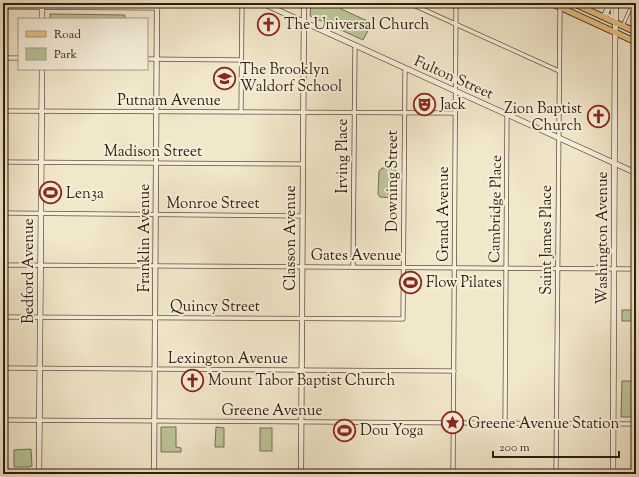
<svg xmlns="http://www.w3.org/2000/svg" width="639" height="477" font-family="'Sorts Mill Goudy',serif">
<style>
.green{fill:#b9c597;stroke:#747053}
.lines{fill:none;stroke-linecap:round;stroke-linejoin:round}
.pedestrian-casing{stroke:#604f3e;stroke-width:4}
.minor-casing{stroke:#604f3e;stroke-width:5}
.tertiary-casing{stroke:#604f3e;stroke-width:6}
.secondary-casing{stroke:#301c0f;stroke-width:6}
.primary-casing{stroke:#301c0f;stroke-width:7}
.pedestrian{stroke:#f6efdc;stroke-width:2.5}
.minor{stroke:#f6efdc;stroke-width:3.5}
.tertiary{stroke:#f6efdc;stroke-width:4.5}
.secondary{stroke:#f6efdc;stroke-width:5}
.primary{stroke:#e8c484;stroke-width:5.5}
.labels{text-anchor:middle;stroke-width:4;stroke-linejoin:round;paint-order:stroke}
.poi-label{font-size:15px;fill:#301c0f;stroke:#f6efdc;text-anchor:start}
.street-label{font-size:15px;fill:#301c0f;stroke:#f6efdc}
</style>
<rect width="100%" height="100%" fill="#f1e7c9"/>
<filter id="stains"><feTurbulence type="fractalNoise" baseFrequency=".005" numOctaves="4"/><feColorMatrix values="0 0 0 0 .2 0 0 0 0 .09 0 0 0 0 .02 0 0 0 .5 -.17"/></filter>
<radialGradient id="worn" r=".72"><stop offset=".6" stop-color="#630" stop-opacity="0"/><stop offset="1" stop-color="#630" stop-opacity=".3"/></radialGradient>
<g class="green">
<polygon points="311,3 341,3 343,4 341,9 372,23 363,40 310,16"/>
<polygon points="50,14 125,15 125,19 50,19"/>
<polygon points="382,168 393,168 396,171 396,196 392,198 380,197 378,194 379,171"/>
<rect x="622" y="310" width="14" height="11"/>
<polygon points="622,381 636,381 636,417 621,417"/>
<polygon points="161,427 176,427 176,447 181,448 181,452 161,452"/>
<polygon points="216,427 224,428 224,447 215,447"/>
<rect x="260" y="428" width="12" height="23"/>
<polygon points="31,449 32,466 29,467 14,467 14,450"/>
</g>
<g class="lines">
<defs>
<g id="pedestrian">
<polygon points="612,3 612,17 607,14"/>
<polyline points="623,25 633,3"/>
</g>
<g id="minor">
<polyline points="409,3 559,71"/>
<polyline points="3,7 158,8"/>
<polyline points="3,58 19,58"/>
<polyline points="147,59 241,60"/>
<polyline points="3,111 455,113"/>
<polyline points="241,112 242,3"/>
<polyline points="3,162 303,164"/>
<polyline points="3,213 303,216"/>
<polyline points="3,265 636,269"/>
<polyline points="353,267 355,45"/>
<polyline points="3,317 403,319 405,68"/>
<polyline points="3,368 454,371"/>
<polyline points="3,420 636,424"/>
<polyline points="505,423 507,114"/>
<polyline points="3,472 359,474"/>
<polyline points="453,474 456,3"/>
<polyline points="556,474 560,7"/>
</g>
<g id="tertiary">
<polyline points="154,474 157,3"/>
<polyline points="301,474 304,3"/>
</g>
<g id="secondary">
<polyline points="262,3 636,173"/>
<polyline points="604,17 610,3"/>
<polyline points="42,19 42,3"/>
<polyline points="39,474 42,69"/>
<polyline points="613,474 615,43 616,3"/>
</g>
<g id="primary">
<polyline points="551,3 636,42"/>
<polyline points="573,3 636,32"/>
</g>
</defs>
<use href="#pedestrian" class="pedestrian-casing"/>
<use href="#minor" class="minor-casing"/>
<use href="#tertiary" class="tertiary-casing"/>
<use href="#secondary" class="secondary-casing"/>
<use href="#primary" class="primary-casing"/>
<use href="#pedestrian" class="pedestrian"/>
<use href="#minor" class="minor"/>
<use href="#tertiary" class="tertiary"/>
<use href="#secondary" class="secondary"/>
<use href="#primary" class="primary"/>
</g>
<defs>
<symbol id="church-ring" viewBox="-11 -11 22 22"><circle r="9.5" fill="#f6efdc" stroke="#8f2418" stroke-width="1.5"/><path d="M-1.2-6h2.4v3.5h3.3v2.4h-3.3V6h-2.4V-.1h-3.3v-2.4h3.3Z" fill="#8f2418"/></symbol>
<symbol id="school-ring" viewBox="-11 -11 22 22"><circle r="9.5" fill="#f6efdc" stroke="#8f2418" stroke-width="1.5"/><path d="M0-5L7-2L0 1L-7-2ZM-4 1L0 2.5L4 1V4Q0 6-4 4Z" fill="#8f2418"/></symbol>
<symbol id="theatre-ring" viewBox="-11 -11 22 22"><circle r="9.5" fill="#f6efdc" stroke="#8f2418" stroke-width="1.5"/><path d="M-5-5.5Q0-4 5-5.5V0Q5 5 0 6Q-5 5-5 0ZM-3.3-2.5H-1v1.5H-3.3ZM1-2.5H3.3v1.5H1ZM-2.8 1Q0 5.5 2.8 1Z" fill="#8f2418"/></symbol>
<symbol id="stadium-ring" viewBox="-11 -11 22 22"><circle r="9.5" fill="#f6efdc" stroke="#8f2418" stroke-width="1.5"/><path d="M0-5a6.5 5 0 1 0 0 10a6.5 5 0 1 0 0-10ZM-3.5-1.8h7v3.6h-7Z" fill="#8f2418"/></symbol>
<symbol id="sight-ring" viewBox="-11 -11 22 22"><circle r="9.5" fill="#f6efdc" stroke="#8f2418" stroke-width="1.5"/><path d="M0-6L1.8-2.2L6-1.7L2.9 1.2L3.7 5.4L0 3.3L-3.7 5.4L-2.9 1.2L-6-1.7L-1.8-2.2Z" fill="#8f2418"/></symbol>
</defs>
<g fill-rule="evenodd">
<use href="#church-ring" x="256" y="12" width="25" height="25"/>
<use href="#school-ring" x="212" y="66" width="25" height="25"/>
<use href="#theatre-ring" x="412" y="92" width="25" height="25"/>
<use href="#church-ring" x="586" y="104" width="25" height="25"/>
<use href="#stadium-ring" x="38" y="180" width="25" height="25"/>
<use href="#stadium-ring" x="398" y="270" width="25" height="25"/>
<use href="#church-ring" x="180" y="368" width="25" height="25"/>
<use href="#sight-ring" x="440" y="410" width="25" height="25"/>
<use href="#stadium-ring" x="332" y="418" width="25" height="25"/>
</g>
<g class="labels">
<g class="poi-label">
<text x="284" y="29">The Universal Church</text>
<text x="240" y="74">The Brooklyn<tspan x="240" dy="17">Waldorf School</tspan></text>
<text x="440" y="109">Jack</text>
<text x="582" y="113" text-anchor="end">Zion Baptist<tspan x="582" dy="17">Church</tspan></text>
<text x="66" y="198">Len3a</text>
<text x="426" y="287">Flow Pilates</text>
<text x="208" y="385">Mount Tabor Baptist Church</text>
<text x="468" y="428">Greene Avenue Station</text>
<text x="360" y="435">Dou Yoga</text>
</g>
<g class="street-label">
<text transform="translate(454 77) rotate(24)" y="5">Fulton Street</text>
<text x="169" y="105">Putnam Avenue</text>
<text x="153" y="156">Madison Street</text>
<text transform="translate(342 156) rotate(-90)" y="5">Irving Place</text>
<text transform="translate(392 181) rotate(-90)" y="5">Downing Street</text>
<text x="213" y="208">Monroe Street</text>
<text transform="translate(495 209) rotate(-89)" y="5">Cambridge Place</text>
<text transform="translate(443 214) rotate(-90)" y="5">Grand Avenue</text>
<text transform="translate(144 238) rotate(-90)" y="5">Franklin Avenue</text>
<text transform="translate(290 238) rotate(-90)" y="5">Classon Avenue</text>
<text transform="translate(602 238) rotate(-90)" y="5">Washington Avenue</text>
<text transform="translate(546 240) rotate(-90)" y="5">Saint James Place</text>
<text x="356" y="260">Gates Avenue</text>
<text transform="translate(28 271) rotate(-90)" y="5">Bedford Avenue</text>
<text x="215" y="311">Quincy Street</text>
<text x="228" y="363">Lexington Avenue</text>
<text x="272" y="415">Greene Avenue</text>
</g>
</g>
<rect width="639" height="477" fill="none" stroke="#f1e7c9" stroke-width="16"/>
<rect x="4" y="4" width="631" height="469" fill="none" stroke="#301c0f" stroke-width="2"/>
<rect x="8" y="8" width="623" height="461" fill="none" stroke="#301c0f"/>
<rect x="18" y="18" width="130" height="52" fill="#f6efdc" stroke="#a79b8a"/>
<rect x="26" y="31" width="20" height="6" fill="#e8c484" stroke="#a79b8a"/>
<text x="54" y="38" font-size="12" fill="#301c0f">Road</text>
<rect x="26" y="48" width="20" height="12" fill="#b9c597" stroke="#a79b8a"/>
<text x="54" y="58" font-size="12" fill="#301c0f">Park</text>
<path d="M493 451v6h126v-6" fill="none" stroke="#301c0f" stroke-width="2"/>
<text x="499" y="451" font-size="12" fill="#301c0f" stroke="#f6efdc" stroke-width="3" paint-order="stroke">200 m</text>
<rect width="100%" height="100%" filter="url(#stains)"/>
<rect width="100%" height="100%" fill="url(#worn)"/>
</svg>
